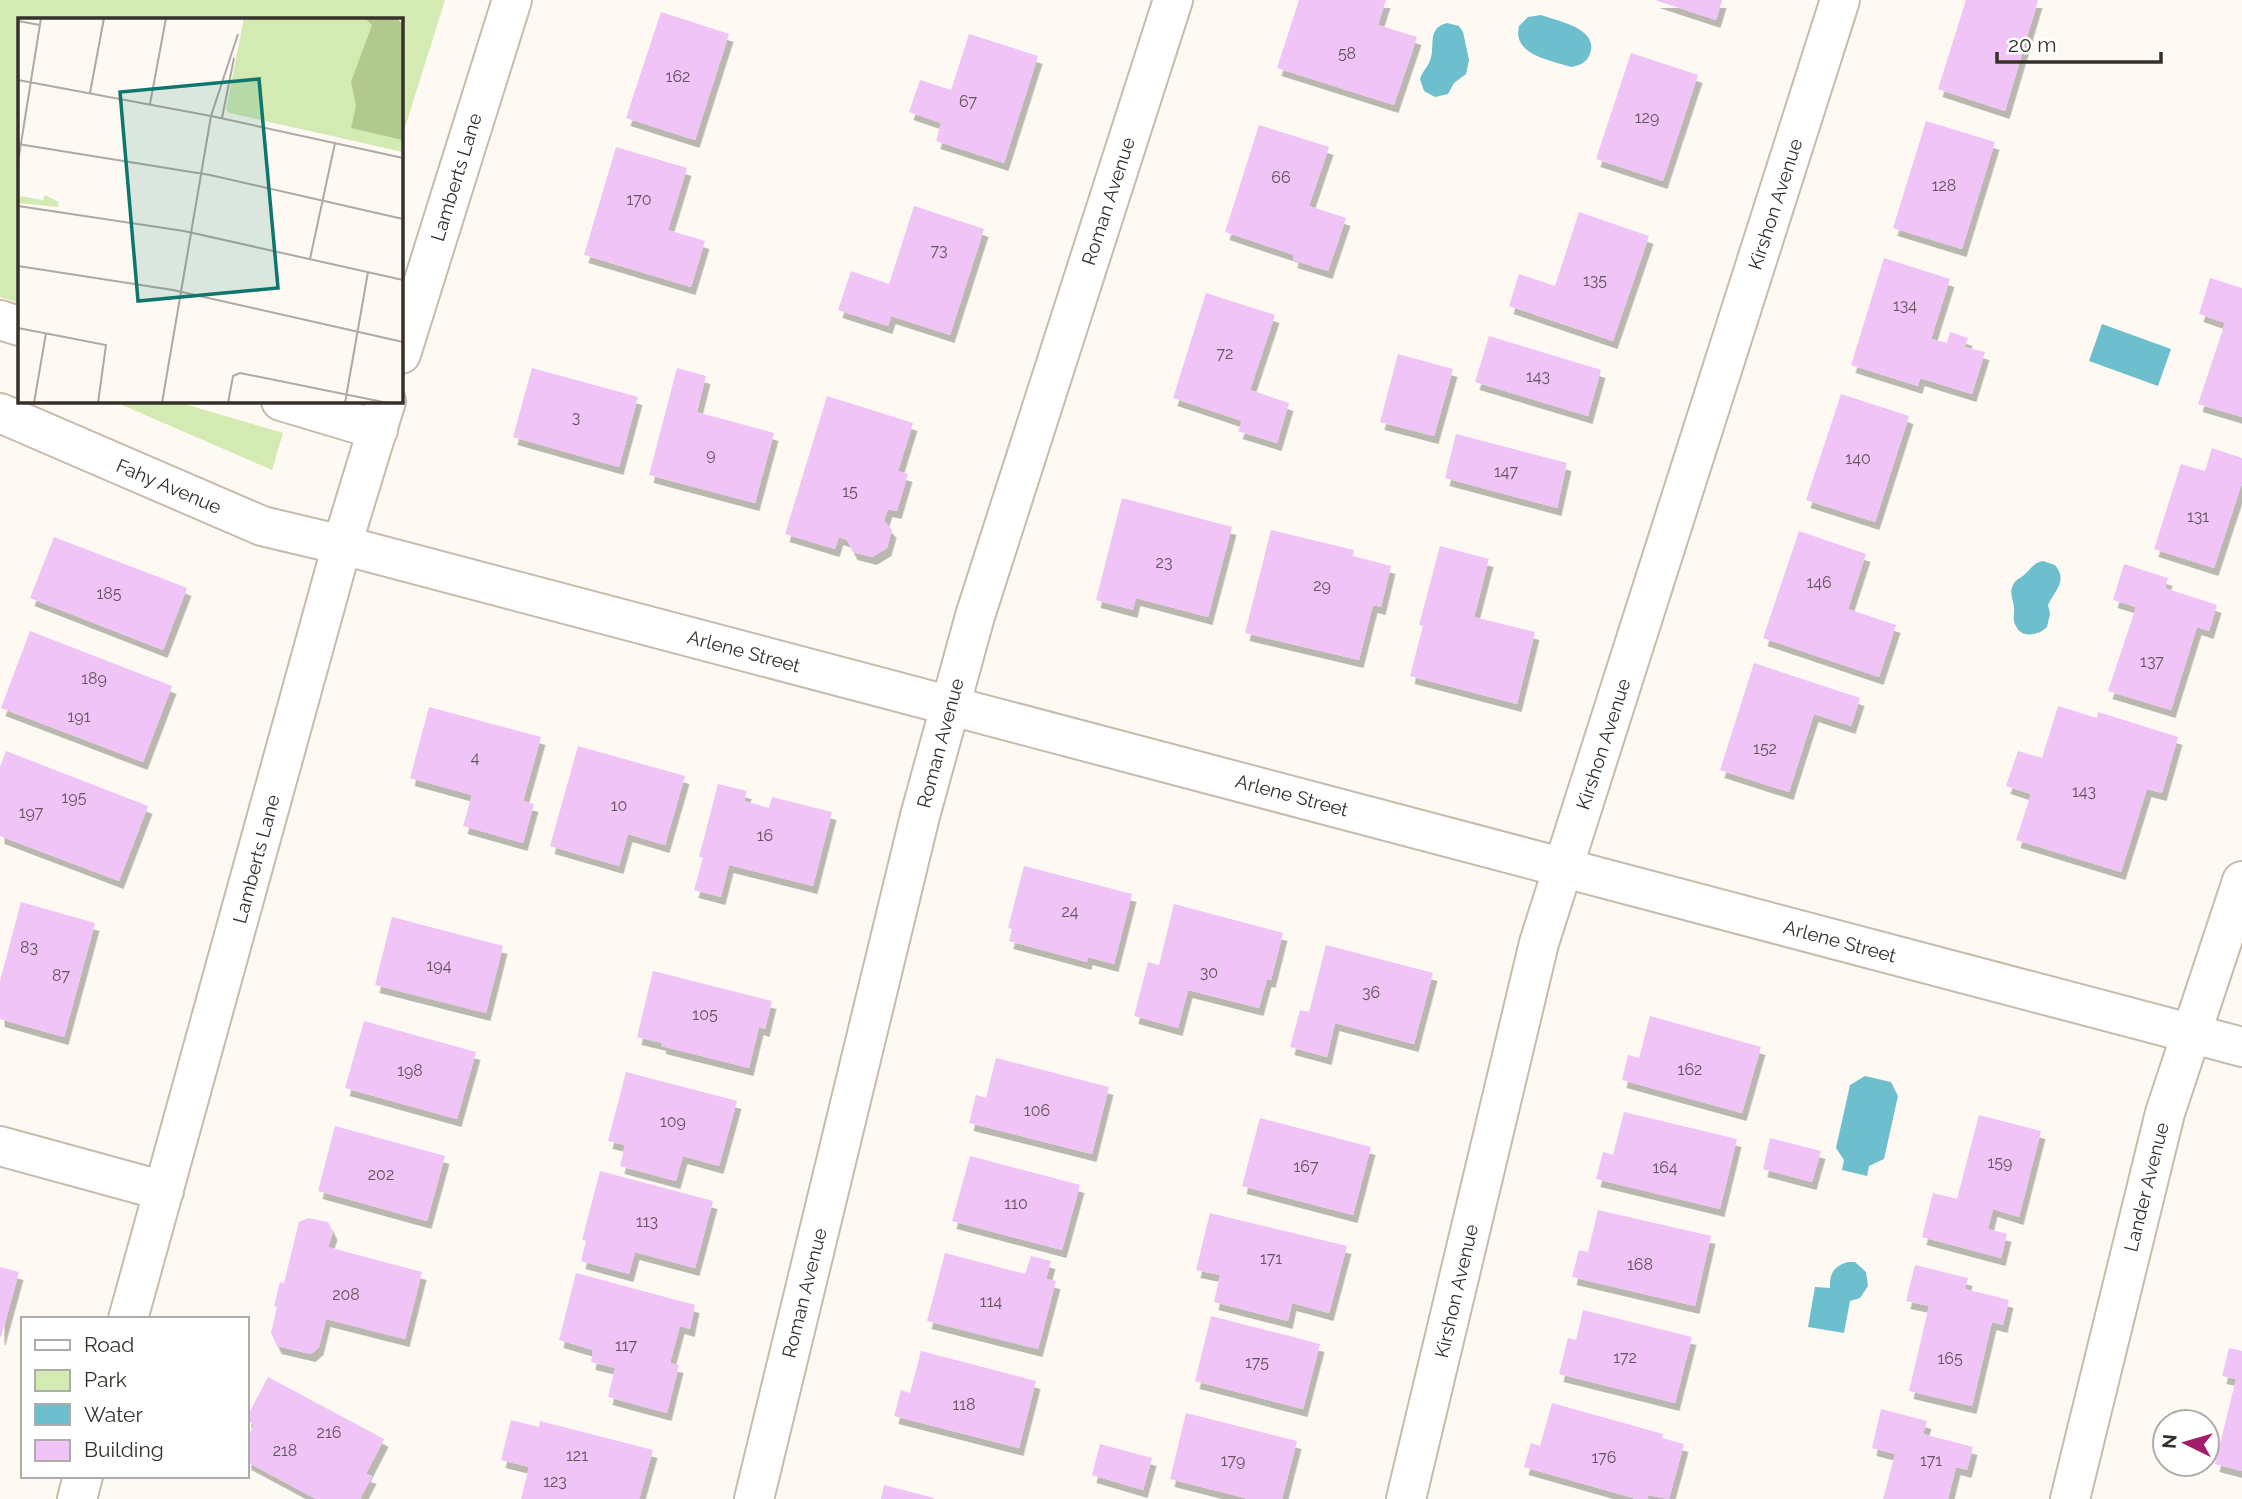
<svg xmlns="http://www.w3.org/2000/svg" width="2242" height="1499" font-family="Raleway,sans-serif">
<style>
.green{fill:#d3eab2}
.water{fill:#6dbfcd}
.building{fill:#f0c4f6;filter:url(#shadow)}
.lines{fill:none;stroke-linecap:round;stroke-linejoin:round}
.minor-casing{stroke:#c8bbac;stroke-width:42}
.tertiary-casing{stroke:#c8bbac;stroke-width:42}
.secondary-casing{stroke:#c8bbac;stroke-width:42}
.minor{stroke:#fff;stroke-width:38}
.tertiary{stroke:#fff;stroke-width:38}
.secondary{stroke:#fff;stroke-width:38}
.labels{text-anchor:middle;stroke-width:7;stroke-linejoin:round;paint-order:stroke}
.number-label{font-size:16px;fill:#64555d}
.street-label{font-size:19px;fill:#35302a;stroke:#fff}
.inset-road{fill:none;stroke:#aea9a2;stroke-width:2}
.view{fill:#0f766e;fill-opacity:0.15;stroke:#0f766e;stroke-width:3.5}
.inset-edge{fill:none;stroke:#35302a;stroke-width:3.5}
</style>
<defs>
<filter id="shadow"><feDropShadow dx="4.5" dy="8" stdDeviation="0" flood-color="#0004"/></filter>
</defs>
<rect width="100%" height="100%" fill="#fef9f2"/>
<g class="green">
<polygon points="0,0 445,0 401,140 401,19 19,19 19,303 0,297"/>
<polygon points="113,401 174,401 283,433 272,470"/>
</g>
<g class="water">
<path d="M 1541,15 C 1558,21 1602,29 1589,56 C 1586,63 1578,66 1571,67 C 1550,60 1512,55 1519,26 L 1528,17 Z"/>
<path d="M 1447,23 L 1459,26 L 1463,32 L 1469,60 L 1466,74 L 1454,83 L 1448,94 L 1435,97 L 1424,91 L 1420,79 C 1422,72 1426,69 1429,63 C 1437,47 1425,29 1447,23 Z"/>
<polygon points="2102,324 2171,349 2158,386 2089,361"/>
<path d="M 2043,561 L 2055,565 C 2068,581 2055,590 2048,605 L 2050,614 L 2047,627 C 2038,636 2020,639 2015,624 C 2012,618 2015,613 2014,607 C 2013,599 2009,593 2013,585 C 2016,579 2021,578 2025,574 C 2032,568 2033,563 2043,561 Z"/>
<polygon points="1865,1076 1891,1082 1898,1096 1884,1159 1869,1166 1867,1176 1842,1170 1844,1160 1836,1148 1850,1085"/>
<path d="M 1848,1262 L 1855,1262 L 1866,1272 L 1868,1286 L 1860,1298 L 1850,1301 L 1844,1333 L 1808,1327 L 1815,1287 L 1830,1288 C 1829,1274 1834,1266 1848,1262 Z"/>
</g>
<g class="building">
<polygon points="1299,0 1386,0 1378,25 1417,37 1394,105 1277,68"/>
<polygon points="1655,0 1722,0 1716,20"/>
<polygon points="1966,0 2038,0 2005,111 1938,89"/>
<polygon points="661,12 729,34 695,140 626,118"/>
<polygon points="969,34 1038,56 1004,163 936,141 941,123 909,112 920,80 951,90"/>
<polygon points="1631,53 1698,75 1663,181 1596,159"/>
<polygon points="1926,121 1995,142 1962,249 1893,228"/>
<polygon points="1259,125 1329,147 1309,206 1346,218 1328,271 1293,260 1294,255 1225,232"/>
<polygon points="616,147 687,168 668,230 705,241 691,287 584,255"/>
<polygon points="914,206 984,229 950,335 891,316 888,326 838,310 851,271 889,284"/>
<polygon points="1579,212 1649,236 1613,341 1509,306 1519,274 1555,286"/>
<polygon points="1884,258 1950,279 1931,339 1947,343 1950,332 1968,338 1965,347 1985,352 1972,394 1920,378 1918,386 1851,365"/>
<polygon points="2210,278 2242,288 2242,417 2198,404 2225,323 2199,314"/>
<polygon points="1206,293 1275,315 1250,390 1289,403 1277,443 1238,431 1242,421 1173,398"/>
<polygon points="1489,336 1601,370 1588,416 1475,382"/>
<polygon points="1398,354 1453,369 1434,436 1380,422"/>
<polygon points="532,368 638,397 619,467 513,437"/>
<polygon points="677,368 706,376 697,412 774,433 755,503 649,475"/>
<polygon points="1841,394 1909,416 1875,522 1806,500"/>
<polygon points="827,396 913,423 898,471 908,474 897,511 888,509 884,521 892,530 887,548 872,557 853,552 847,540 839,537 835,549 785,534"/>
<polygon points="1456,434 1567,463 1557,508 1445,478"/>
<polygon points="2212,448 2242,458 2242,483 2214,568 2154,549 2181,464 2205,471"/>
<polygon points="1122,498 1232,527 1208,617 1136,598 1133,610 1096,600"/>
<polygon points="1271,530 1354,550 1353,556 1391,566 1381,607 1373,605 1359,660 1245,633"/>
<polygon points="1799,531 1866,554 1848,609 1896,625 1879,677 1763,638"/>
<polygon points="54,537 187,588 163,650 30,598"/>
<polygon points="1440,546 1489,559 1474,617 1535,632 1517,704 1410,676 1423,626 1419,625"/>
<polygon points="2124,564 2168,578 2165,588 2217,605 2209,631 2197,627 2171,710 2108,691 2136,607 2113,600"/>
<polygon points="30,631 172,686 143,762 1,708"/>
<polygon points="1754,663 1860,698 1851,726 1814,714 1789,792 1720,770"/>
<polygon points="2058,706 2097,718 2098,712 2178,737 2162,793 2147,789 2121,872 2016,840 2031,794 2006,786 2018,751 2042,758"/>
<polygon points="429,707 541,737 523,801 534,804 523,843 463,826 472,795 410,778"/>
<polygon points="578,746 685,776 665,845 628,834 619,866 550,846"/>
<polygon points="6,751 148,806 119,881 0,836 0,767"/>
<polygon points="718,784 747,791 744,801 769,808 772,797 832,812 813,886 729,865 721,897 694,890 703,858 699,857"/>
<polygon points="1024,866 1132,894 1114,964 1088,957 1087,962 1009,941 1012,929 1008,928"/>
<polygon points="21,902 95,923 64,1037 0,1019 0,981"/>
<polygon points="1174,904 1283,933 1271,980 1267,979 1259,1008 1188,990 1178,1028 1134,1016 1148,962 1159,965"/>
<polygon points="392,917 503,946 486,1013 375,985"/>
<polygon points="1326,945 1433,973 1414,1044 1335,1023 1327,1057 1290,1047 1300,1010 1309,1012"/>
<polygon points="653,971 772,1001 765,1029 759,1027 749,1068 661,1046 662,1043 637,1037"/>
<polygon points="1650,1016 1761,1047 1742,1113 1622,1080 1628,1055 1639,1058"/>
<polygon points="364,1021 476,1052 457,1119 345,1088"/>
<polygon points="996,1058 1109,1087 1092,1154 969,1123 976,1095 986,1098"/>
<polygon points="626,1072 737,1101 719,1166 683,1156 676,1181 620,1166 625,1145 608,1141"/>
<polygon points="1624,1112 1737,1139 1720,1209 1596,1179 1603,1152 1613,1155"/>
<polygon points="1979,1115 2041,1131 2019,1217 1993,1209 1988,1229 2007,1234 2001,1258 1922,1237 1933,1193 1957,1199"/>
<polygon points="1260,1118 1371,1147 1353,1215 1242,1186"/>
<polygon points="335,1126 445,1156 427,1221 318,1191"/>
<polygon points="1770,1138 1821,1151 1812,1182 1763,1169"/>
<polygon points="970,1156 1080,1185 1062,1250 952,1221"/>
<polygon points="600,1171 713,1201 695,1268 635,1252 629,1274 581,1261 586,1241 582,1240"/>
<polygon points="1598,1210 1711,1236 1695,1306 1572,1277 1579,1250 1588,1252"/>
<polygon points="1210,1213 1347,1246 1329,1313 1292,1303 1288,1321 1214,1302 1220,1275 1196,1270"/>
<polygon points="308,1218 328,1222 333,1232 328,1247 422,1272 405,1339 326,1319 319,1347 311,1354 277,1346 271,1333 277,1307 274,1306 280,1282 284,1283 299,1222"/>
<polygon points="945,1253 1025,1274 1031,1256 1051,1261 1046,1279 1056,1281 1038,1349 927,1321"/>
<polygon points="1915,1265 1968,1278 1965,1289 2009,1300 2003,1325 1992,1322 1972,1406 1909,1391 1929,1306 1906,1301"/>
<polygon points="0,1267 19,1272 1,1337 0,1337"/>
<polygon points="576,1273 695,1305 690,1329 680,1326 670,1363 679,1365 667,1413 608,1397 615,1368 591,1362 593,1350 559,1340"/>
<polygon points="1583,1310 1692,1337 1675,1403 1559,1374 1568,1338 1576,1340"/>
<polygon points="1211,1316 1320,1344 1303,1409 1195,1381"/>
<polygon points="2229,1348 2242,1351 2242,1471 2215,1464 2236,1379 2222,1376"/>
<polygon points="921,1351 1036,1381 1019,1448 894,1416 901,1390 910,1393"/>
<polygon points="268,1377 384,1439 366,1474 372,1476 360,1499 316,1499 247,1462 247,1438 254,1425 247,1420 247,1417"/>
<polygon points="1552,1403 1663,1434 1662,1438 1684,1444 1669,1499 1648,1495 1648,1499 1637,1499 1524,1467 1531,1443 1540,1446"/>
<polygon points="1881,1409 1927,1421 1923,1434 1973,1447 1967,1470 1956,1467 1948,1499 1883,1499 1895,1454 1872,1448"/>
<polygon points="1186,1413 1297,1441 1282,1499 1249,1499 1170,1479"/>
<polygon points="511,1420 539,1427 540,1421 653,1450 639,1499 521,1499 529,1467 501,1460"/>
<polygon points="1100,1444 1152,1458 1143,1490 1092,1475"/>
<polygon points="884,1485 934,1498 934,1499 881,1499"/>
</g>
<g class="lines">
<defs>
<g id="minor">
<polyline points="0,1146 164,1191"/>
<polyline points="128,1319 342,545"/>
<polyline points="77,1499 83,1476"/>
<polyline points="754,1499 920,816 975,616 1173,0"/>
<polyline points="1406,1499 1539,943 1840,0"/>
<polyline points="2070,1499 2165,1113 2242,881"/>
</g>
<polyline id="tertiary" points="342,545 2242,1047"/>
<g id="secondary">
<polyline points="0,320 19,326"/>
<polyline points="401,354 512,0"/>
<polyline points="281,401 378,430"/>
<polyline points="0,413 262,526 342,545 386,401"/>
</g>
</defs>
<use href="#minor" class="minor-casing"/>
<use href="#tertiary" class="tertiary-casing"/>
<use href="#secondary" class="secondary-casing"/>
<use href="#minor" class="minor"/>
<use href="#tertiary" class="tertiary"/>
<use href="#secondary" class="secondary"/>
</g>
<g class="labels">
<g class="number-label">
<text x="1347" y="59">58</text>
<text x="678" y="82">162</text>
<text x="968" y="107">67</text>
<text x="1647" y="123">129</text>
<text x="1281" y="183">66</text>
<text x="1944" y="191">128</text>
<text x="639" y="205">170</text>
<text x="939" y="256">73</text>
<text x="1595" y="286">135</text>
<text x="1905" y="311">134</text>
<text x="1225" y="359">72</text>
<text x="1538" y="382">143</text>
<text x="576" y="423">3</text>
<text x="711" y="460">9</text>
<text x="1858" y="464">140</text>
<text x="1506" y="477">147</text>
<text x="850" y="497">15</text>
<text x="2198" y="522">131</text>
<text x="1164" y="568">23</text>
<text x="1819" y="588">146</text>
<text x="1322" y="591">29</text>
<text x="109" y="599">185</text>
<text x="2152" y="667">137</text>
<text x="94" y="684">189</text>
<text x="79" y="722">191</text>
<text x="1765" y="754">152</text>
<text x="475" y="763">4</text>
<text x="2084" y="797">143</text>
<text x="74" y="803">195</text>
<text x="619" y="811">10</text>
<text x="31" y="818">197</text>
<text x="765" y="841">16</text>
<text x="1070" y="917">24</text>
<text x="29" y="953">83</text>
<text x="439" y="971">194</text>
<text x="1209" y="978">30</text>
<text x="61" y="981">87</text>
<text x="1371" y="998">36</text>
<text x="705" y="1020">105</text>
<text x="1690" y="1075">162</text>
<text x="410" y="1076">198</text>
<text x="1037" y="1116">106</text>
<text x="673" y="1127">109</text>
<text x="2000" y="1168">159</text>
<text x="1306" y="1172">167</text>
<text x="1665" y="1173">164</text>
<text x="381" y="1180">202</text>
<text x="1016" y="1209">110</text>
<text x="647" y="1227">113</text>
<text x="1271" y="1264">171</text>
<text x="1640" y="1270">168</text>
<text x="346" y="1300">208</text>
<text x="991" y="1307">114</text>
<text x="626" y="1351">117</text>
<text x="1625" y="1363">172</text>
<text x="1950" y="1364">165</text>
<text x="1257" y="1368">175</text>
<text x="964" y="1410">118</text>
<text x="329" y="1438">216</text>
<text x="285" y="1456">218</text>
<text x="577" y="1461">121</text>
<text x="1604" y="1463">176</text>
<text x="1233" y="1466">179</text>
<text x="1931" y="1466">171</text>
<text x="555" y="1487">123</text>
</g>
<g class="street-label">
<text transform="translate(456 177) rotate(-73)" y="7">Lamberts Lane</text>
<text transform="translate(1108 201) rotate(-72)" y="7">Roman Avenue</text>
<text transform="translate(1775 204) rotate(-72)" y="7">Kirshon Avenue</text>
<text transform="translate(169 486) rotate(23)" y="7">Fahy Avenue</text>
<text transform="translate(744 651) rotate(15)" y="7">Arlene Street</text>
<text transform="translate(940 743) rotate(-75)" y="7">Roman Avenue</text>
<text transform="translate(1603 744) rotate(-72)" y="7">Kirshon Avenue</text>
<text transform="translate(1292 795) rotate(15)" y="7">Arlene Street</text>
<text transform="translate(256 859) rotate(-75)" y="7">Lamberts Lane</text>
<text transform="translate(1840 941) rotate(15)" y="7">Arlene Street</text>
<text transform="translate(2146 1187) rotate(-76)" y="7">Lander Avenue</text>
<text transform="translate(1456 1291) rotate(-77)" y="7">Kirshon Avenue</text>
<text transform="translate(804 1293) rotate(-76)" y="7">Roman Avenue</text>
</g>
</g>
<g transform="translate(18 18)">
<rect width="385" height="385" fill="#fef9f2"/>
<path d="M 226,0 L 378,0 L 385,6 L 385,134 L 211,95 L 208,91 ZM 27,177 L 41,184 L 40,189 L 1,185 L 2,178 L 25,182 Z" fill="#d3eab2"/>
<path d="M 347,0 L 378,0 L 385,6 L 385,122 L 333,110 L 338,88 L 333,64 L 354,7 Z" fill="#b2c98e"/>
<path class="inset-road" d="M 0,3 L 22,7M 220,16 L 193,98 L 385,140M 0,62 L 193,98 L 144,385M 72,75 L 86,0M 132,86 L 148,0M 204,100 L 216,40M 0,126 L 192,157 L 385,201M 0,144 L 23,0M 0,188 L 166,213 L 385,262M 292,241 L 317,125M 0,248 L 155,272 L 385,324M 0,310 L 88,327 L 80,385M 16,385 L 28,315M 210,385 L 215,358 L 222,355 L 370,385M 327,385 L 350,254"/>
<path class="view" d="M 241,61 L 260,270 L 120,283 L 102,74 Z"/>
<rect width="385" height="385" class="inset-edge"/>
</g>
<rect x="21" y="1317" width="228" height="161" fill="#ffffff" stroke="#aeacaa" stroke-width="2"/>
<rect x="35" y="1340" width="35" height="10" fill="#ffffff" stroke="#aeacaa" stroke-width="2"/>
<text x="84" y="1352" font-size="21" fill="#35302a">Road</text>
<rect x="35" y="1370" width="35" height="21" fill="#d3eab2" stroke="#aeacaa" stroke-width="2"/>
<text x="84" y="1387" font-size="21" fill="#35302a">Park</text>
<rect x="35" y="1404" width="35" height="21" fill="#6dbfcd" stroke="#aeacaa" stroke-width="2"/>
<text x="84" y="1422" font-size="21" fill="#35302a">Water</text>
<rect x="35" y="1440" width="35" height="21" fill="#f0c4f6" stroke="#aeacaa" stroke-width="2"/>
<text x="84" y="1457" font-size="21" fill="#35302a">Building</text>
<g transform="translate(2186 1443) rotate(275)"><circle r="33" fill="#ffffff" stroke="#aeacaa" stroke-width="2"/>
<path d="M0-5L12 26L0 18L-12 26Z" fill="#a21e6b"/>
<text y="-10" font-size="19" font-weight="bold" text-anchor="middle" fill="#35302a">N</text>
</g>
<path d="M1997 52v10h164v-10" fill="none" stroke="#35302a" stroke-width="3.5"/>
<text x="2008" y="52" font-size="21" fill="#35302a" stroke="#ffffff" stroke-width="5" paint-order="stroke">20 m</text>
</svg>
